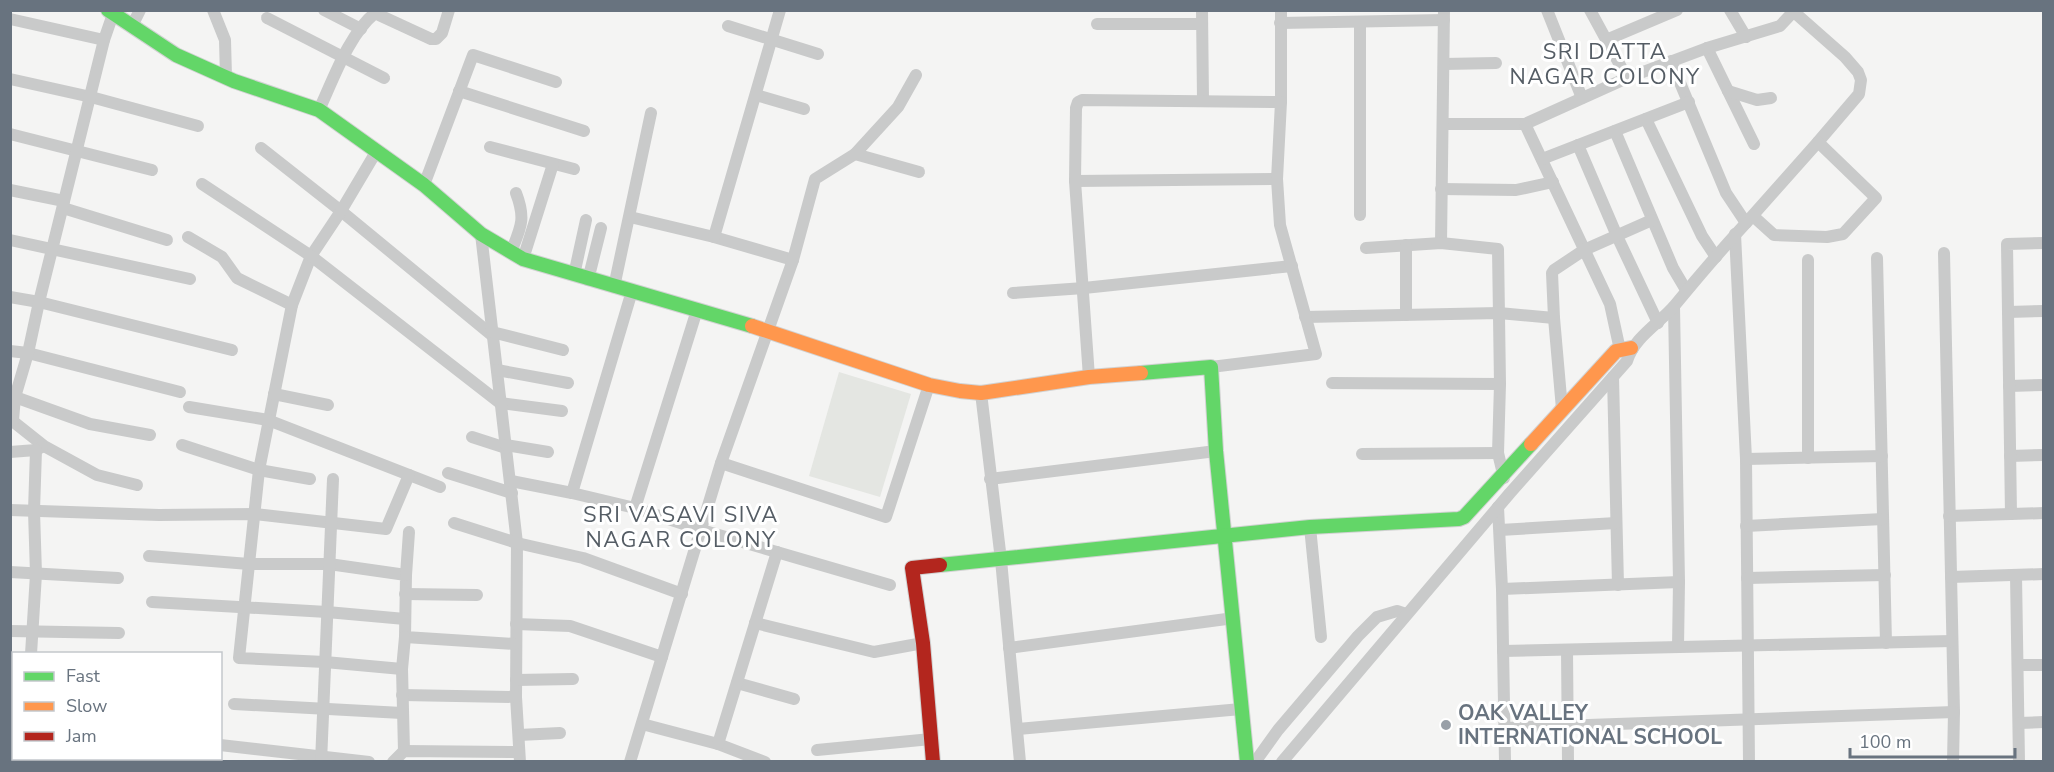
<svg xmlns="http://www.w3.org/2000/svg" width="2054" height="772" font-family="'Nunito Sans',sans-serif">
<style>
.green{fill:#e4e6e2}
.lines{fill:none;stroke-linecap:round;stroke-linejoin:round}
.fast-casing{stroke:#d1d2d2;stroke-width:16}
.slow-casing{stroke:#d1d2d2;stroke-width:16}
.jam-casing{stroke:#d1d2d2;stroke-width:16}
.street{stroke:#c9caca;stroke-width:12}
.fast{stroke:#63d668;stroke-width:14}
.slow{stroke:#ff974d;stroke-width:14}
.jam{stroke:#b3261e;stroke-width:14}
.poi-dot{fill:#99a0a8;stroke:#fff;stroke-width:2}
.labels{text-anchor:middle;stroke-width:6;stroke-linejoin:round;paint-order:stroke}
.poi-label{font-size:21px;font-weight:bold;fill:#68737f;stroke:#fff;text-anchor:start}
.neighbourhood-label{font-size:22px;letter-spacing:1.5px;fill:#555d65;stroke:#fff}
</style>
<rect width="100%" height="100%" fill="#f4f4f3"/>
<polygon class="green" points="839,372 911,394 880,497 809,476"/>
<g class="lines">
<defs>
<g id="fast">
<polyline points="108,10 176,55 234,81 319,110 424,185 481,234 523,259 752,326"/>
<polyline points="1141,373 1211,367 1216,451 1247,762"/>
<polyline points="940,565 1310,527 1459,519 1464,517 1531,444"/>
</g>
<g id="slow">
<polyline points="752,326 929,385 960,391 981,393 1089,377 1141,373"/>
<polyline points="1531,444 1616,351 1631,348"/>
</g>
<polyline id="jam" points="933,762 923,643 912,568 940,565"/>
</defs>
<use href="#fast" class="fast-casing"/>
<use href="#slow" class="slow-casing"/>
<use href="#jam" class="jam-casing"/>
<g class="street">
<polyline points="213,10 225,40 226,77"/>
<polyline points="324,10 361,29"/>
<polyline points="1202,10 1203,100"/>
<polyline points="1547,10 1582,98"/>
<polyline points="1590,10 1627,78"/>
<polyline points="1730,10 1746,37"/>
<polyline points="1794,12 1845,57 1858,72 1861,80 1859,94 1818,142"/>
<polyline points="267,18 384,78"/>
<polyline points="10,19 104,40"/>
<polyline points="1360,22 1360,215"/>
<polyline points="1280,23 1444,20"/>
<polyline points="1097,24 1202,24"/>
<polyline points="132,26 140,10"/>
<polyline points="728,26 818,54"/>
<polyline points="1606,40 1677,10"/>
<polyline points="1707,48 1754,144"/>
<polyline points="1671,61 1726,193 1746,223 1818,142 1876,198 1843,234 1827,237 1774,235 1753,216"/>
<polyline points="1444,64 1496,63"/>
<polyline points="10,79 91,97 198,126"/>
<polyline points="459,91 584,131"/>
<polyline points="1728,91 1757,100 1771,98"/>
<polyline points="756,95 804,109"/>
<path d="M 319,110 C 333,80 349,34 375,13 L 379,15 L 431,39 L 436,39 L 442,33 L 449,10"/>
<polyline points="1646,119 1702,236 1716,257"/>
<polyline points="1443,124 1525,124 1627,78 1707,48 1780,26 1795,10"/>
<polyline points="1525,124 1610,304 1620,350"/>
<polyline points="1615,131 1673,268 1686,290"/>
<polyline points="10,134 152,170"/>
<polyline points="1578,145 1617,236 1658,323"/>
<polyline points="490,147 574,169"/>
<polyline points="261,148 341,211 493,336"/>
<polyline points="376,152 341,211 311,256 292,305 259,470 239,658 325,662 402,669"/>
<polyline points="855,154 919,172"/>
<polyline points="1542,159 1689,102"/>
<polyline points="1075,181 1277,179"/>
<polyline points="202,184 311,256 500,403 562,411"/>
<polyline points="424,185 473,55 556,82"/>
<polyline points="1441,189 1516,190 1553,182"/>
<polyline points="10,190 64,201"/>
<polyline points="63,208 167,240"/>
<polyline points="630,217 714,237 793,260"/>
<polyline points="481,234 517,543 516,697 520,762"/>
<polyline points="1735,234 1746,459 1749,762"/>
<polyline points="188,237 222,257 237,278 292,305"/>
<polyline points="714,237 780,10"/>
<polyline points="10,240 190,279"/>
<polyline points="1441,243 1444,10"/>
<polyline points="1366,248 1441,243 1498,249 1500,384 1498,453 1504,478"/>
<path d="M 511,252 C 521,227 526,219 516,193"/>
<polyline points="1944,253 1954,712 1953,762"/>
<polyline points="1877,258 1886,643"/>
<polyline points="523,259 553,164"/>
<polyline points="1808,260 1808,458"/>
<polyline points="574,275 586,220"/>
<polyline points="588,280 601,228"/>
<polyline points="614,287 651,113"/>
<polyline points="1013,293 1084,288 1292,266"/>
<polyline points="10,297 39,302 232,350"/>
<polyline points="1674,307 1679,582 1678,647"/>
<polyline points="2008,312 2044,311"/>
<polyline points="1406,315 1406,245"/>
<polyline points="1305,317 1499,313 1554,318"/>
<polyline points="492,332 563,350"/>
<polyline points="10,351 28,353 180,392"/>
<polyline points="1211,367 1316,354 1280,225 1277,179 1281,102 1281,10"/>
<polyline points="497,370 568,383"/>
<polyline points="1089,377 1075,181 1076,108 1078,102 1082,100 1281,102"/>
<polyline points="1613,377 1618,585"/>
<polyline points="1332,383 1500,384"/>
<polyline points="2009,386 2044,385"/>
<polyline points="981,393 1001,560 1020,762"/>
<polyline points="274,394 328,405"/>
<polyline points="15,397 90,424 150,435"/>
<polyline points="189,407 268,420 440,487"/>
<polyline points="1562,409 1554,318 1552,273 1554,270 1584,250 1652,220"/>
<polyline points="10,419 44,446 97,475 137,485"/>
<polyline points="13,420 15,397 28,353 39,302 104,40 113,14"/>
<polyline points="472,437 506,448"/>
<polyline points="182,445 259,470 310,479"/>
<polyline points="506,445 548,452"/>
<polyline points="10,452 36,450 42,447"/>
<polyline points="1362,454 1498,453"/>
<polyline points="2010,456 2044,455"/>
<polyline points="1746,459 1882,456"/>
<polyline points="721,463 886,517 929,385"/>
<polyline points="448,473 512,493"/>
<polyline points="990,479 1216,451"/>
<polyline points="511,481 572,493 635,508 705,531 890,585"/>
<polyline points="572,493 632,291"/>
<polyline points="1498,507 1502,589 1505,762"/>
<polyline points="635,508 697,310"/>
<polyline points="10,510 159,515 255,514 386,529 409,475"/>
<polyline points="2011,514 2007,244 2044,243"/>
<polyline points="1949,516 2044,513"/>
<polyline points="454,523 517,543 583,558 682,594"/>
<polyline points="1746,526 1883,519"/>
<polyline points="1310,527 1321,637"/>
<polyline points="1500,530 1616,523"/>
<polyline points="149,556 249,564 329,564 406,575 405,637 515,644"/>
<polyline points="10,572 118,578"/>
<polyline points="406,575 409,532"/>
<polyline points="2016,575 2019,762"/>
<polyline points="1951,577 2044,574"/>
<polyline points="1747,578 1885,575"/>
<polyline points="1502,589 1679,582"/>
<polyline points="405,594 477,595"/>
<polyline points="152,602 327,612 405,619"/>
<polyline points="755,623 874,652 923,643"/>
<polyline points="516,624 570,626 662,657"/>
<polyline points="10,631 119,633"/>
<polyline points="1009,648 1234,618"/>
<polyline points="1567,650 1568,762"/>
<polyline points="1503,651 1952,641"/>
<polyline points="31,654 36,574 34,511 36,450"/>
<polyline points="2018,665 2044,665"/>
<polyline points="516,680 573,679"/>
<polyline points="737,683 794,699"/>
<polyline points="402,695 516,697"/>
<polyline points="234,704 402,713"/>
<polyline points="2019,723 2044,722"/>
<polyline points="642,724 718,744 765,762"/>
<polyline points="1504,728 1954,712"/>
<polyline points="1018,729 1241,709"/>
<polyline points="519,735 560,733"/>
<polyline points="718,744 777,552"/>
<polyline points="220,745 369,762"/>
<polyline points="817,750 931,739"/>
<polyline points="404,751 402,669 405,637"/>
<polyline points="26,761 40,762"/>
<polyline points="321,762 333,479"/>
<polyline points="393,762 404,751 519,752"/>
<polyline points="630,762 721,463 793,260 815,179 855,154 898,107 916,75"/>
<polyline points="1255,762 1278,730 1358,636 1377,617 1397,611 1406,614"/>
<path d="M 1282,762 L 1510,493 L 1627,361 C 1634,337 1660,323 1675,305 C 1698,277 1722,249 1746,223"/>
</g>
<use href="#fast" class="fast"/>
<use href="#slow" class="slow"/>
<use href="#jam" class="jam"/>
</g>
<circle class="poi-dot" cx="1446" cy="725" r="6"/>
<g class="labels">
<g class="poi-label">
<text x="1458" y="720">OAK VALLEY<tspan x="1458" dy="24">INTERNATIONAL SCHOOL</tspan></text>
</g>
<g class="neighbourhood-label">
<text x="1605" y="59">SRI DATTA<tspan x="1605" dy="25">NAGAR COLONY</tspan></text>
<text x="681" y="522">SRI VASAVI SIVA<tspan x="681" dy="25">NAGAR COLONY</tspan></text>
</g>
</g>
<rect width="2054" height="772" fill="none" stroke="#68737f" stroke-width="24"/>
<rect x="12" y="652" width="210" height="108" fill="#ffffff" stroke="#c3c7cc" stroke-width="1.5"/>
<rect x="24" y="672" width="30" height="9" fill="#63d668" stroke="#c3c7cc" stroke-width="1.5"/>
<text x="66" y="682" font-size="18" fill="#68737f">Fast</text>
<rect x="24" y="702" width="30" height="9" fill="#ff974d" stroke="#c3c7cc" stroke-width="1.5"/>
<text x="66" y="712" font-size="18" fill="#68737f">Slow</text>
<rect x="24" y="732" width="30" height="9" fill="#b3261e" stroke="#c3c7cc" stroke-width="1.5"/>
<text x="66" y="742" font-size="18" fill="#68737f">Jam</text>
<path d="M1850 748v9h165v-9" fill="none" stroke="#68737f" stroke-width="3"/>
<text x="1859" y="748" font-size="18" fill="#68737f" stroke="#ffffff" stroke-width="4.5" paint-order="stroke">100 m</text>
</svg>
